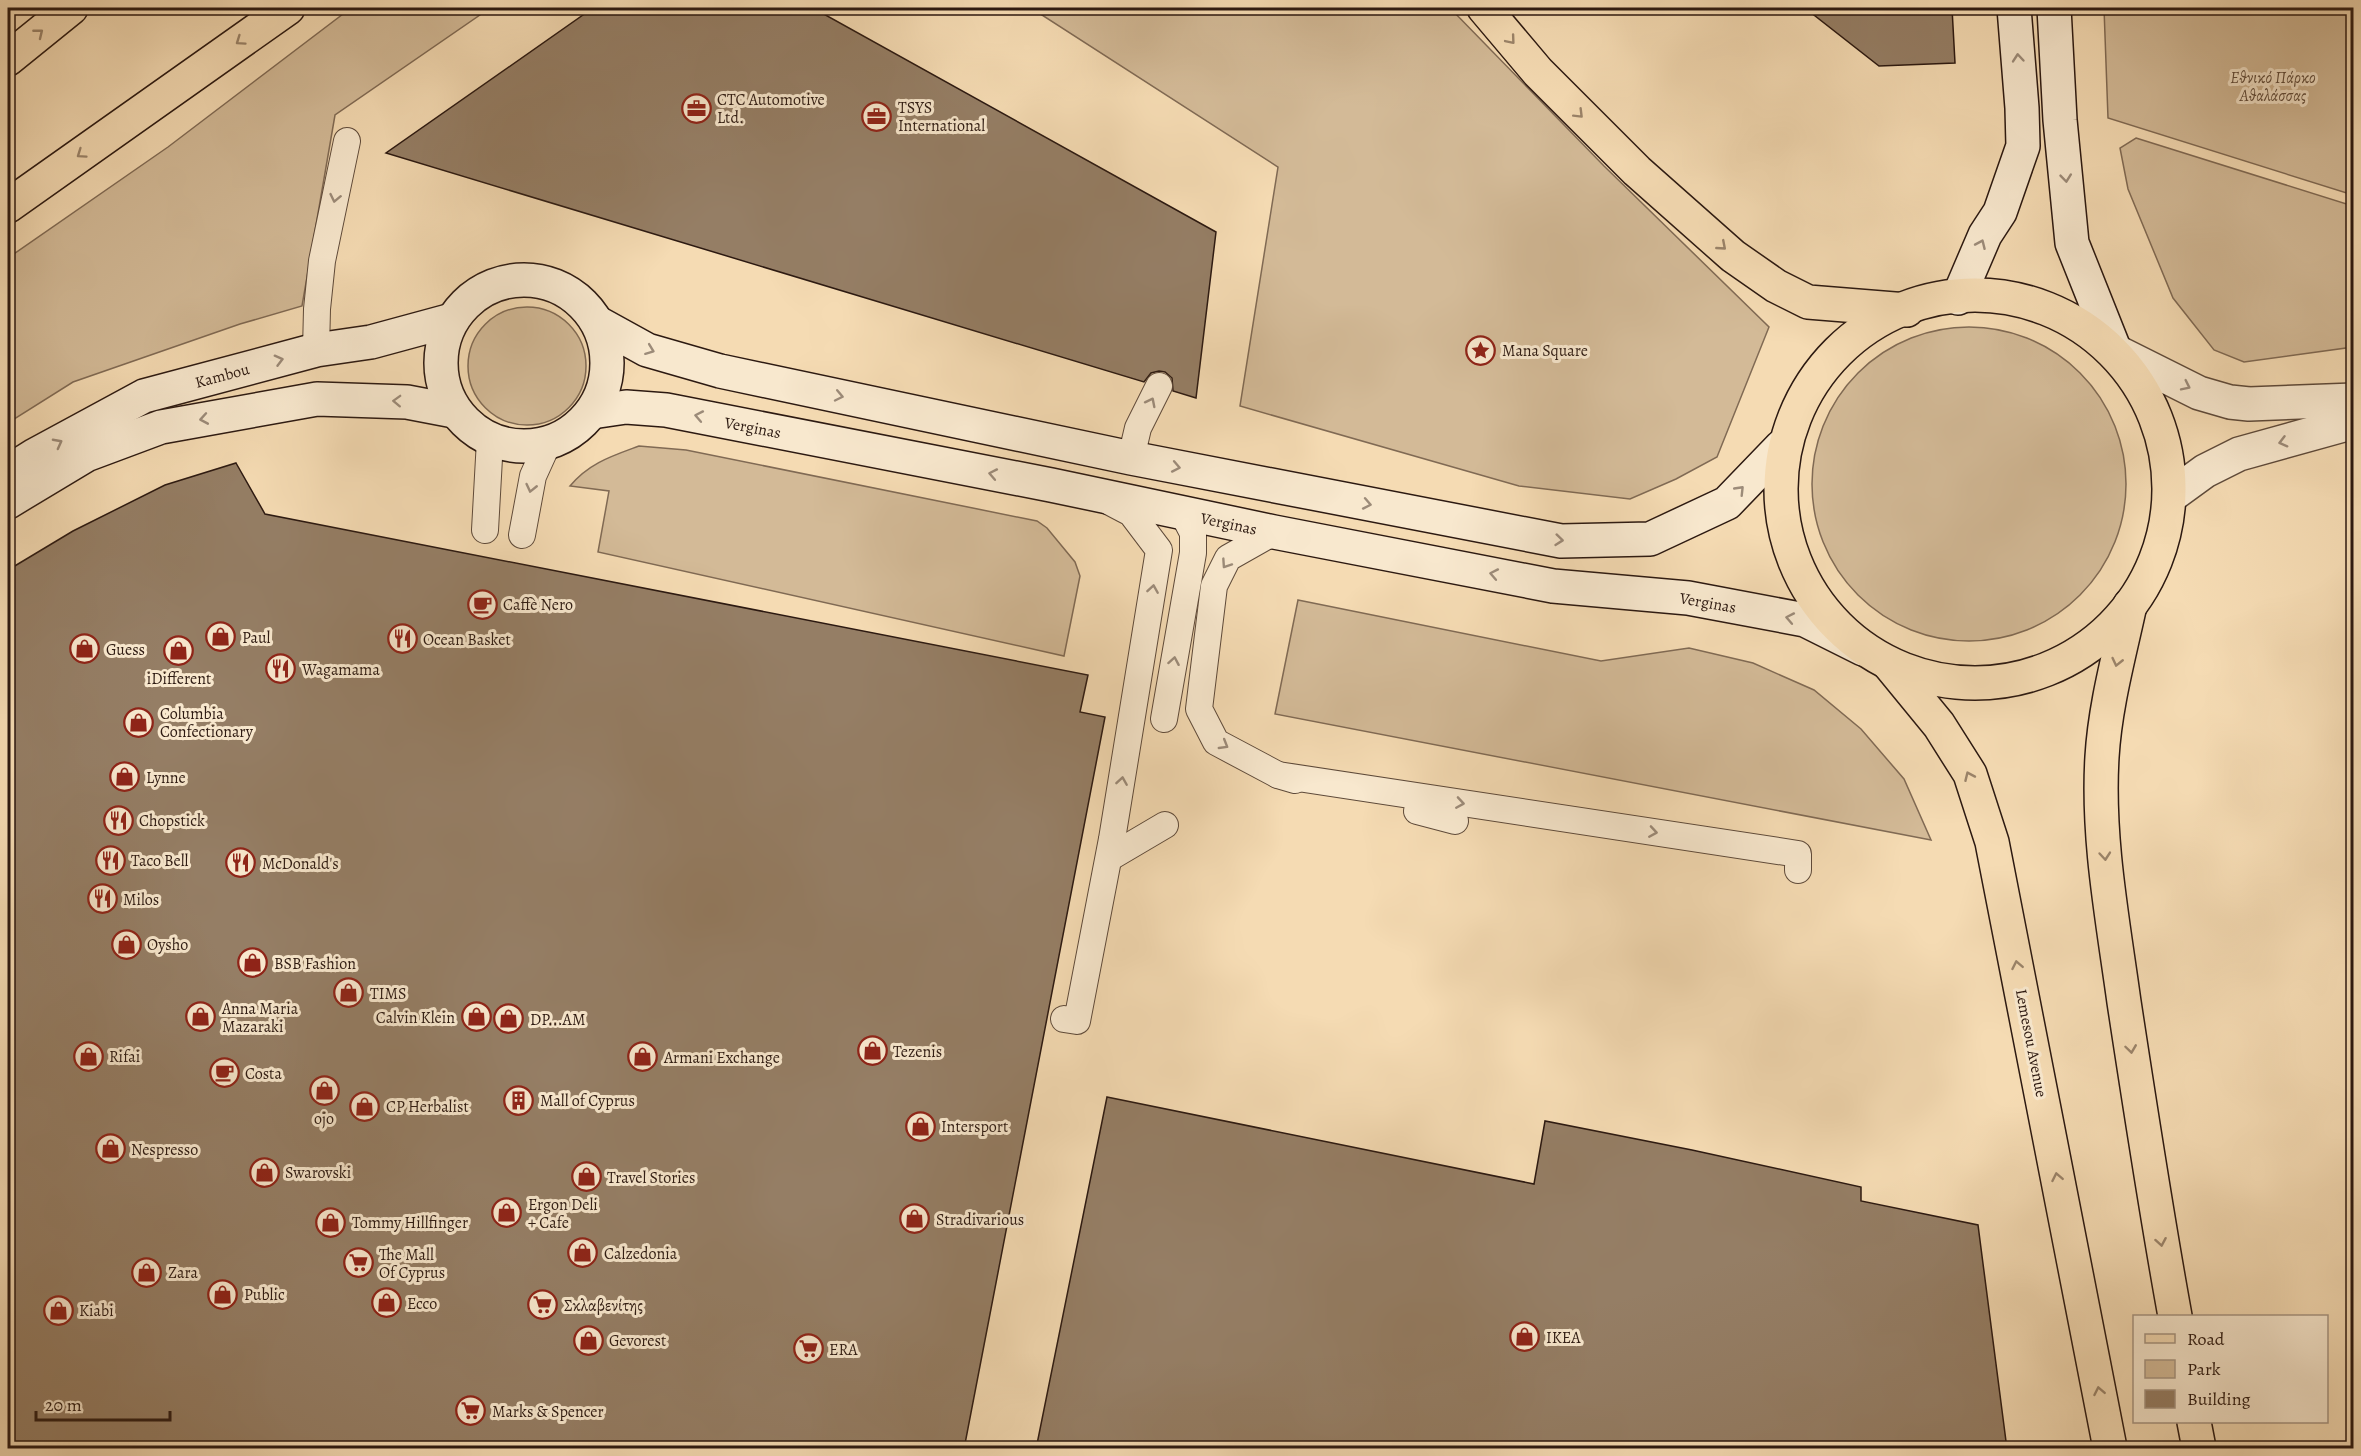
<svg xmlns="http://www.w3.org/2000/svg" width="2361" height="1456" font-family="Alegreya,serif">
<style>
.green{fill:#d3ba97;stroke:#806a54;stroke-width:1.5}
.building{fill:#957e65;stroke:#2c1911;stroke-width:1.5}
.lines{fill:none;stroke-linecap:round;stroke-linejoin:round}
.lane-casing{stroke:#5e4a3a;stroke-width:28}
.street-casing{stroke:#5e4a3a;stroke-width:36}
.secondary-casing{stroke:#2c1911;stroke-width:36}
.primary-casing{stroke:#2c1911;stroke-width:36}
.highway-casing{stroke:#2c1911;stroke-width:36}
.lane{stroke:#f8e8ce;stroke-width:26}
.street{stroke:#f8e8ce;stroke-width:33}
.secondary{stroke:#f8e8ce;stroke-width:33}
.primary{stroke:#f5dbb3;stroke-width:33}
.highway{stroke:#f5dbb3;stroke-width:33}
.oneway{stroke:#9b846a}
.oneway2{stroke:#9c8b79}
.labels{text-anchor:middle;stroke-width:6;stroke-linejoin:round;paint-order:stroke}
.park-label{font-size:16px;font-style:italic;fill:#5e4939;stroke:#f8e8ce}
.poi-label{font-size:16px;fill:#2c1911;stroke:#f8e8ce;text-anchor:start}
.street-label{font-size:16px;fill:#2c1911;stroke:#f8e8ce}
</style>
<rect width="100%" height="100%" fill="#f5dbb3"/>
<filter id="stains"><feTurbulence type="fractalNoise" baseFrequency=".00333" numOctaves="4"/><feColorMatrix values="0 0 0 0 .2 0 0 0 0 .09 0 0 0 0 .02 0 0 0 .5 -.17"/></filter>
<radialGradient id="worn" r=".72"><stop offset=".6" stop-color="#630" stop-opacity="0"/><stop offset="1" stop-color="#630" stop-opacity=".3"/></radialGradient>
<g class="green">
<polygon points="351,8 490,8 335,115 302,306 240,324 73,382 8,423 8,258 168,147"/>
<polygon points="1031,8 1450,8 1604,166 1769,327 1717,457 1676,479 1630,499 1519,486 1240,406 1278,167"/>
<polygon points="2104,8 2353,8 2353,195 2108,118"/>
<polygon points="2136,138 2353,206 2353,347 2244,362 2214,350 2173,298 2128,189 2120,148"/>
<circle cx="527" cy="366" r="59"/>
<circle cx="1969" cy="484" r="157"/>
<path d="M 639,446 L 686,450 L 1037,521 L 1047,528 L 1075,562 L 1080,576 L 1064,656 L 598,552 L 609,491 L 570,486 C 589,463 612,456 639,446 Z"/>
<polygon points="1298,600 1601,661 1689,648 1753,663 1814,690 1861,729 1904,779 1931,840 1275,714"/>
</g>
<g class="building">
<polygon points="593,8 813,8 1216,232 1196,398 1173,391 1172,378 1165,372 1159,371 1151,373 1144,382 386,153"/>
<polygon points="1805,8 1952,8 1955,63 1879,66"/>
<polygon points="236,463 265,514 1088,675 1080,712 1105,717 964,1449 8,1449 8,570 73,531 165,485"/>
<polygon points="1107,1097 1534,1184 1545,1121 1692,1150 1861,1187 1861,1201 1978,1225 2007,1449 1036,1449"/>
</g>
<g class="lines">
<defs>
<g id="lane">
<polyline points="316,350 317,309 322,261 347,141"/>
<polyline points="1131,458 1138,428 1159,386"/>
<polyline points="485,530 490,440"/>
<polyline points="1274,532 1228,558 1214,586 1199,709 1216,742 1278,775 1295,780"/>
<polyline points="522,535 533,476 548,443"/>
<polyline points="1164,719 1193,553 1193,533 1183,514"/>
<polyline points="1278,775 1798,854 1798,870"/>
<polyline points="1417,811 1455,821"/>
<polyline points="1109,858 1165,825"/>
<polyline points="1064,1019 1077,1021 1112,839 1159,550 1131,513 1110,502"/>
</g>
<g id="street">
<polyline points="2115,351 2199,393 2230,402 2249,404 2354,400"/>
<polyline points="2172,495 2205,471 2239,454 2354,422"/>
</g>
<g id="secondary">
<polyline points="2054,8 2060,120 2072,243 2115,351"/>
<circle cx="524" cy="363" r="83"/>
<polyline points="1958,298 1985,235 2000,212 2023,146 2022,108 2014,8"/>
<polyline points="598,323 647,350 720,371 1131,458 1561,541 1650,539 1727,503 1781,447"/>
<polyline points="592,412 626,407 666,410 1051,485 1274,532 1553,586 1688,598 1805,620 1863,649"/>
<polyline points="8,472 35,455 144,396 316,350 371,342 452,320"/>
<polyline points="8,502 86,455 161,427 317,399 407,402 454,411"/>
</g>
<g id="primary">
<circle cx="1975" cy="489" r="194"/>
<path d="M 2130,605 C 2119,656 2105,706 2102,757 C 2097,839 2113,921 2124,1002 C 2140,1107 2156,1212 2175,1316"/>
<polyline points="1889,664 1939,725 1970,774 1992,842 2110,1448"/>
<polyline points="2194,1422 2199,1448"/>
</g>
<g id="highway">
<polyline points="1484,8 1538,72 1637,171 1733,256 1776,286 1808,302 1907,310"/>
<polyline points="8,59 71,8"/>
<polyline points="8,206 288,8"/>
</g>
</defs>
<use href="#lane" class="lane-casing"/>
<use href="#street" class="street-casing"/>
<use href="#secondary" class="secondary-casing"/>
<use href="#primary" class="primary-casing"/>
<use href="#highway" class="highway-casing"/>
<use href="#lane" class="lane"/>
<use href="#street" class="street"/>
<use href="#secondary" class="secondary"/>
<use href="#primary" class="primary"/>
<use href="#highway" class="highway"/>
</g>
<defs><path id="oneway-chevron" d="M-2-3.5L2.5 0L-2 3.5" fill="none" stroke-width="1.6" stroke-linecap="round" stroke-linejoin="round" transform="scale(1.5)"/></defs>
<g class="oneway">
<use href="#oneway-chevron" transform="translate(39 33) rotate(-39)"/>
<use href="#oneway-chevron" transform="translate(1511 40) rotate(50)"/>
<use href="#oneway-chevron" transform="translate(240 41) rotate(145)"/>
<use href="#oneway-chevron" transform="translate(1579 114) rotate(45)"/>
<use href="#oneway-chevron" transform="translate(81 154) rotate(145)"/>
<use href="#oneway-chevron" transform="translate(1722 246) rotate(41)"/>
<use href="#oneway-chevron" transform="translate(2117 662) rotate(103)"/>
<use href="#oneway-chevron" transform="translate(1969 776) rotate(-114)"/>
<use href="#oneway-chevron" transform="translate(2105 856) rotate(85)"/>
<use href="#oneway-chevron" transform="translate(2017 965) rotate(-101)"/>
<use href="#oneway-chevron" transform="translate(2131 1049) rotate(82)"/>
<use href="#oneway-chevron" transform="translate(2057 1177) rotate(-101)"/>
<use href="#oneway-chevron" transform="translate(2161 1242) rotate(80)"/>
<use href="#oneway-chevron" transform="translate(2099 1391) rotate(-101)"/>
</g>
<g class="oneway2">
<use href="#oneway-chevron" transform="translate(2018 58) rotate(-95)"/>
<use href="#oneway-chevron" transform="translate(2066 178) rotate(84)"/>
<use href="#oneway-chevron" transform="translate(335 198) rotate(102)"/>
<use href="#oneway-chevron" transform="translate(1981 244) rotate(-66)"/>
<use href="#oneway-chevron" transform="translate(650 350) rotate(21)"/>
<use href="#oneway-chevron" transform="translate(279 360) rotate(-15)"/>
<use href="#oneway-chevron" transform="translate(2186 386) rotate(26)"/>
<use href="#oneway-chevron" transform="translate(839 396) rotate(12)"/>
<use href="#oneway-chevron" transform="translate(397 401) rotate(-178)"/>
<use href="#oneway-chevron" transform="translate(1151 402) rotate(-63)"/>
<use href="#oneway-chevron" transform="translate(699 416) rotate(-169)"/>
<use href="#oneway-chevron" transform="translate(204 419) rotate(170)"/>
<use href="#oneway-chevron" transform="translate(2283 442) rotate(165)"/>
<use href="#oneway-chevron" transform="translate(58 443) rotate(-28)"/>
<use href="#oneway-chevron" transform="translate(1176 467) rotate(11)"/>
<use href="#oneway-chevron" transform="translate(993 474) rotate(-169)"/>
<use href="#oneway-chevron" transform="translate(531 488) rotate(103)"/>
<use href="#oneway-chevron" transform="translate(1740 490) rotate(-46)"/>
<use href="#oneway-chevron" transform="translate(1367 504) rotate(11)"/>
<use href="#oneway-chevron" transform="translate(1559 540) rotate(6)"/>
<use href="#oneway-chevron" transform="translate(1226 564) rotate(124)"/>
<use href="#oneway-chevron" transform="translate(1494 574) rotate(-169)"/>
<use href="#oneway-chevron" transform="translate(1153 589) rotate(-81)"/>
<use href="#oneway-chevron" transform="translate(1790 618) rotate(-169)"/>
<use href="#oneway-chevron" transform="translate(1174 661) rotate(-80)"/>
<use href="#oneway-chevron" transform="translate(1224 745) rotate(31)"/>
<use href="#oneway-chevron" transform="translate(1122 781) rotate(-81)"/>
<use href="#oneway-chevron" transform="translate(1460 803) rotate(9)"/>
<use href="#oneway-chevron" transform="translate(1653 832) rotate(9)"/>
</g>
<defs>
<symbol id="office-ring" viewBox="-11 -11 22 22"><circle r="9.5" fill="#f8e8ce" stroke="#8f2418" stroke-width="1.5"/><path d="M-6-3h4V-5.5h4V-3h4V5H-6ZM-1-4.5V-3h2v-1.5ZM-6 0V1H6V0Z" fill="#8f2418"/></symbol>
<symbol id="sight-ring" viewBox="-11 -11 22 22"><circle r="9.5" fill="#f8e8ce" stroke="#8f2418" stroke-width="1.5"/><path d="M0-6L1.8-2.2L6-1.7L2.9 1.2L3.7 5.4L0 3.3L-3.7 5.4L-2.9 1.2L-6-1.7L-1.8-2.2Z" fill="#8f2418"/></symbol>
<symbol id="cafe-ring" viewBox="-11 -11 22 22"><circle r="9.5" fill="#f8e8ce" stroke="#8f2418" stroke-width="1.5"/><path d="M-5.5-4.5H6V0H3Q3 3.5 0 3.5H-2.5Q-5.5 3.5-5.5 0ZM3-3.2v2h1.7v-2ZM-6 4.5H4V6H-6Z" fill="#8f2418"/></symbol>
<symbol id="shop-ring" viewBox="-11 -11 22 22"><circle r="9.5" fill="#f8e8ce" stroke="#8f2418" stroke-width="1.5"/><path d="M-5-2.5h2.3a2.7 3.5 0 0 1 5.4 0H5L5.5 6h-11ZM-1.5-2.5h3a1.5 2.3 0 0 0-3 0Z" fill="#8f2418"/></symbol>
<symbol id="restaurant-ring" viewBox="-11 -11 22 22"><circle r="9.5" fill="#f8e8ce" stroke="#8f2418" stroke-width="1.5"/><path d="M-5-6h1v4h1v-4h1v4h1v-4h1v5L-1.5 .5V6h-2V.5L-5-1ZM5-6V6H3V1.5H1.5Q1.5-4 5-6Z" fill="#8f2418"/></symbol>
<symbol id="building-ring" viewBox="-11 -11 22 22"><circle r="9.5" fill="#f8e8ce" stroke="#8f2418" stroke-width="1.5"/><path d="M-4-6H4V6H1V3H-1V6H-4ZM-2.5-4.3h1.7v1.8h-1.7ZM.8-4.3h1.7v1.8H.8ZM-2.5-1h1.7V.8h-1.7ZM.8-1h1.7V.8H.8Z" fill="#8f2418"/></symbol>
<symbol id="supermarket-ring" viewBox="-11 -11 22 22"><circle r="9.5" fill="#f8e8ce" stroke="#8f2418" stroke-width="1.5"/><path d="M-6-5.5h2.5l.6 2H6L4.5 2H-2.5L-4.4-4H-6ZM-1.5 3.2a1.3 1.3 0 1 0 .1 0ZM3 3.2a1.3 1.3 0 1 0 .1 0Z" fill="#8f2418"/></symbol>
</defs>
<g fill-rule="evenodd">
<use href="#office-ring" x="680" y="92" width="33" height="33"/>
<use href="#office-ring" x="860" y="100" width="33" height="33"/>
<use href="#sight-ring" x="1464" y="334" width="33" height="33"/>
<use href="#cafe-ring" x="466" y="588" width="33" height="33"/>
<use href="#shop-ring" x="204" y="620" width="33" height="33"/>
<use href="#restaurant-ring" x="386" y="622" width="33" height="33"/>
<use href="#shop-ring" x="68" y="632" width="33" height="33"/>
<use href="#shop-ring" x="162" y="634" width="33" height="33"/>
<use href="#restaurant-ring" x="264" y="652" width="33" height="33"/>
<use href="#shop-ring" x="122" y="706" width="33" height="33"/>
<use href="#shop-ring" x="108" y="760" width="33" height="33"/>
<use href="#restaurant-ring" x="102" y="804" width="33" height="33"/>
<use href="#restaurant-ring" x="94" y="844" width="33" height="33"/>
<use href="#restaurant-ring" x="224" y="846" width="33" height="33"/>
<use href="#restaurant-ring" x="86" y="882" width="33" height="33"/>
<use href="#shop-ring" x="110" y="928" width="33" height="33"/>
<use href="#shop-ring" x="236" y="946" width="33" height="33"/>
<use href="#shop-ring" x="332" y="976" width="33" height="33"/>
<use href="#shop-ring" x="184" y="1000" width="33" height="33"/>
<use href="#shop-ring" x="460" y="1000" width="33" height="33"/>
<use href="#shop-ring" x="492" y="1002" width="33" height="33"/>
<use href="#shop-ring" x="856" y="1034" width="33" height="33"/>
<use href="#shop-ring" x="72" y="1040" width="33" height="33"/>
<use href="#shop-ring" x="626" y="1040" width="33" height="33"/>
<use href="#cafe-ring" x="208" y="1056" width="33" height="33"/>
<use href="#shop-ring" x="308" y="1074" width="33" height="33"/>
<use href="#building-ring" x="502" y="1084" width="33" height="33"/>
<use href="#shop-ring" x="348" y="1090" width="33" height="33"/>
<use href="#shop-ring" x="904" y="1110" width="33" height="33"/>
<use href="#shop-ring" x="94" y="1132" width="33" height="33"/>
<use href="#shop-ring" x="248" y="1156" width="33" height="33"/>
<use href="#shop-ring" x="570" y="1160" width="33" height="33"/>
<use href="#shop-ring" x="490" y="1196" width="33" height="33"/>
<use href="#shop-ring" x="898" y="1202" width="33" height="33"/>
<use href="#shop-ring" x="314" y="1206" width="33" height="33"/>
<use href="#shop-ring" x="566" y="1236" width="33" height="33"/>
<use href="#supermarket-ring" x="342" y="1246" width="33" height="33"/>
<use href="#shop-ring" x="130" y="1256" width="33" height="33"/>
<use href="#shop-ring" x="206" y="1278" width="33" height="33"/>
<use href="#shop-ring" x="370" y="1286" width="33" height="33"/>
<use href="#supermarket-ring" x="526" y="1288" width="33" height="33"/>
<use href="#shop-ring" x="42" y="1294" width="33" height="33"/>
<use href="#shop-ring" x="1508" y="1320" width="33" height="33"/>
<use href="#shop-ring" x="572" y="1324" width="33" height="33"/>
<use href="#supermarket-ring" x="792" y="1332" width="33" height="33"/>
<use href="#supermarket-ring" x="454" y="1394" width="33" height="33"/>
</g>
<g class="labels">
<g class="park-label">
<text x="2273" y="83">Εθνικό Πάρκο<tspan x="2273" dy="18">Αθαλάσσας</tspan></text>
</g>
<g class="poi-label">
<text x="717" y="105">CTC Automotive<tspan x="717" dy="18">Ltd.</tspan></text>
<text x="898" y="113">TSYS<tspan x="898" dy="18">International</tspan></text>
<text x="1502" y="356">Mana Square</text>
<text x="503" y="610">Caffè Nero</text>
<text x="242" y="643">Paul</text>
<text x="423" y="645">Ocean Basket</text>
<text x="106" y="655">Guess</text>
<text x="302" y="675">Wagamama</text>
<text x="179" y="684" text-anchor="middle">iDifferent</text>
<text x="160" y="719">Columbia<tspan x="160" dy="18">Confectionary</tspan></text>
<text x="146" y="783">Lynne</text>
<text x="139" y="826">Chopstick</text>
<text x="131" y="866">Taco Bell</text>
<text x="262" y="869">McDonald's</text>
<text x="123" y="905">Milos</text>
<text x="147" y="950">Oysho</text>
<text x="274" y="969">BSB Fashion</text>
<text x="370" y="999">TIMS</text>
<text x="222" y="1014">Anna Maria<tspan x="222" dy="18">Mazaraki</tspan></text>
<text x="455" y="1023" text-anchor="end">Calvin Klein</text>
<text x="530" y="1025">DP...AM</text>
<text x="893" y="1057">Tezenis</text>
<text x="109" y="1062">Rifai</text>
<text x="664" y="1063">Armani Exchange</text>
<text x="245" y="1079">Costa</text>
<text x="540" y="1106">Mall of Cyprus</text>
<text x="386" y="1112">CP Herbalist</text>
<text x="324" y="1124" text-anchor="middle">ojo</text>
<text x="941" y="1132">Intersport</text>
<text x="131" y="1155">Nespresso</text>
<text x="285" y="1178">Swarovski</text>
<text x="607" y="1183">Travel Stories</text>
<text x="528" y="1210">Ergon Deli<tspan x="528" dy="18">+ Cafe</tspan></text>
<text x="936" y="1225">Stradivarious</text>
<text x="352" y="1228">Tommy Hillfinger</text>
<text x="604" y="1259">Calzedonia</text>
<text x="379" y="1260">The Mall<tspan x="379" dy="18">Of Cyprus</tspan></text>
<text x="168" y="1278">Zara</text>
<text x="244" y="1300">Public</text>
<text x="407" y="1309">Ecco</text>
<text x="564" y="1311">Σκλαβενίτης</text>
<text x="79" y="1316">Kiabi</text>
<text x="1546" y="1343">IKEA</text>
<text x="609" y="1346">Gevorest</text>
<text x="829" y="1355">ERA</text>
<text x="492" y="1417">Marks &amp; Spencer</text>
</g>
<g class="street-label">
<text transform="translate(222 375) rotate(-15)" y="6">Kambou</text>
<text transform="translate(753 427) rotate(11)" y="6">Verginas</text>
<text transform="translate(1229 523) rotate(12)" y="6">Verginas</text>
<text transform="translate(1708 602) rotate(10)" y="6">Verginas</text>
<text transform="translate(2032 1043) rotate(79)" y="6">Lemesou Avenue</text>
</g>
</g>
<rect width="2361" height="1456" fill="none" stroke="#f5dbb3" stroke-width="30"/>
<rect x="9" y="9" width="2343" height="1438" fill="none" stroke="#2c1911" stroke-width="3"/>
<rect x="15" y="15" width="2331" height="1426" fill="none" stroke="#2c1911" stroke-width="1.5"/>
<rect x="2133" y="1315" width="195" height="108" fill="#f8e8ce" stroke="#a69582" stroke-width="1.5"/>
<rect x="2145" y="1334" width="30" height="9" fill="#f5dbb3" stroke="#a69582" stroke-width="1.5"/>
<text x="2187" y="1345" font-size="18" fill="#2c1911">Road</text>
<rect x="2145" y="1360" width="30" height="18" fill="#d3ba97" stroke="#a69582" stroke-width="1.5"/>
<text x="2187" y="1375" font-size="18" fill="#2c1911">Park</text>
<rect x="2145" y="1390" width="30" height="18" fill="#957e65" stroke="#a69582" stroke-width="1.5"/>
<text x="2187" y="1405" font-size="18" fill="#2c1911">Building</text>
<path d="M36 1411v9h134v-9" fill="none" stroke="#2c1911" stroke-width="3"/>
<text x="45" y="1411" font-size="18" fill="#2c1911" stroke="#f8e8ce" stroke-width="4.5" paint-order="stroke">20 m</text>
<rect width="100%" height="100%" filter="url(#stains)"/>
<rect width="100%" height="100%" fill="url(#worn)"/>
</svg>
